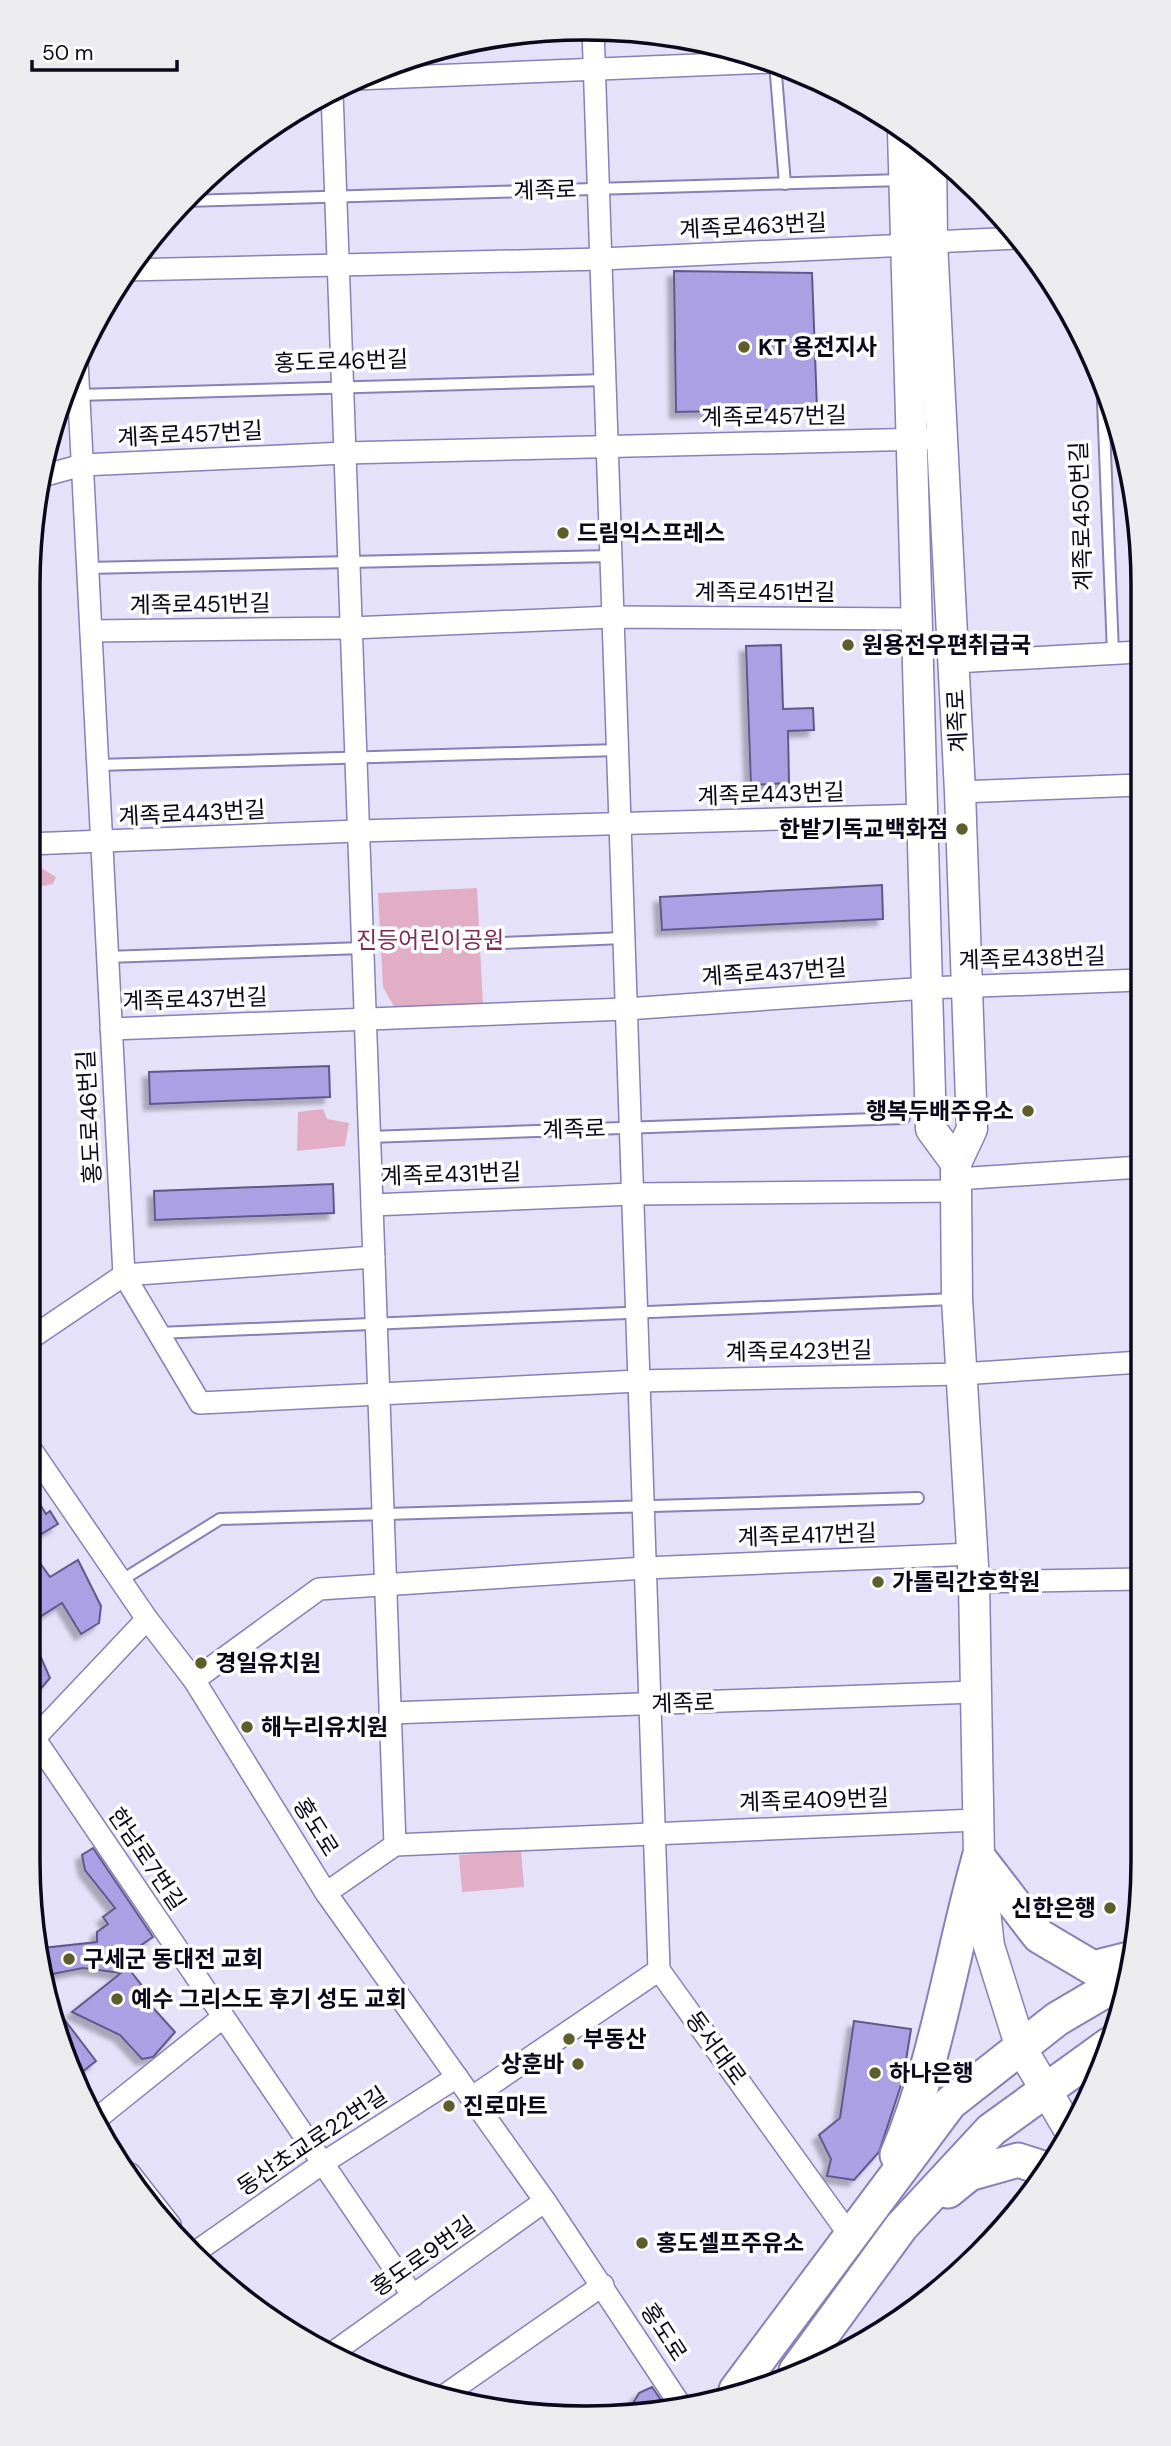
<svg xmlns="http://www.w3.org/2000/svg" width="1171" height="2446" font-family="'DM Sans','Noto Sans KR',sans-serif">
<style>
.green{fill:#e2aec5}
.building{fill:#aaa0e3;stroke:#61588b;stroke-width:2;filter:url(#shadow)}
.lines{fill:none;stroke-linecap:round;stroke-linejoin:round}
.service-casing{stroke:#8880b6;stroke-width:14}
.minor-casing{stroke:#8880b6;stroke-width:24}
.secondary-casing{stroke:#8880b6;stroke-width:33}
.primary-casing{stroke:#8880b6;stroke-width:37}
.service{stroke:#fff;stroke-width:10}
.minor{stroke:#fff;stroke-width:21}
.secondary{stroke:#fff;stroke-width:30}
.primary{stroke:#fff;stroke-width:33}
.poi-dot{fill:#5d5e2c;stroke:#fff;stroke-width:2.5}
.labels{text-anchor:middle;stroke-width:7;stroke-linejoin:round;paint-order:stroke}
.street-label{font-size:23px;fill:#0c081b;stroke:#fff}
.poi-label{font-size:23px;font-weight:bold;fill:#0c081b;stroke:#fff;text-anchor:start}
.park-label{font-size:23px;fill:#7f2a57;stroke:#fff}
.rim{fill:none;stroke:#0c081b;stroke-width:3.5}
</style>
<defs>
<filter id="shadow"><feDropShadow dx="-6" dy="6" stdDeviation="2" flood-color="#0004"/></filter>
</defs>
<rect width="100%" height="100%" fill="#e4e1f9"/>
<g class="green">
<polygon points="28,868 43,869 56,877 53,884 28,889"/>
<polygon points="477,888 483,1005 396,1010 383,987 378,893"/>
<polygon points="323,1109 327,1119 349,1123 345,1146 297,1151 298,1112"/>
<polygon points="521,1850 524,1887 462,1892 459,1855"/>
</g>
<g class="building">
<polygon points="674,271 812,273 817,409 676,412"/>
<polygon points="781,645 783,709 813,708 814,730 788,731 789,783 751,785 746,646"/>
<polygon points="882,885 883,919 662,930 660,897"/>
<polygon points="329,1066 330,1097 150,1104 149,1072"/>
<polygon points="333,1184 334,1213 155,1220 154,1191"/>
<polygon points="28,1485 46,1514 50,1511 58,1524 28,1542"/>
<polygon points="28,1546 50,1577 78,1560 101,1606 99,1623 81,1634 62,1603 38,1618 28,1602"/>
<polygon points="28,1628 50,1678 28,1703"/>
<polygon points="93,1848 153,1937 121,1959 147,1992 145,1999 175,2032 153,2057 142,2059 120,2035 72,2012 121,1973 83,1968 47,1975 43,1948 97,1942 97,1932 108,1924 103,1917 115,1908 85,1870 82,1855"/>
<polygon points="51,2002 96,2061 77,2076 58,2040"/>
<polygon points="854,2021 911,2029 903,2079 879,2152 854,2180 827,2176 831,2159 819,2135 840,2118"/>
<polygon points="652,2387 668,2410 628,2412 639,2393"/>
</g>
<g class="lines">
<defs>
<g id="service">
<polyline points="775,63 785,184"/>
<polyline points="184,201 902,180"/>
<polyline points="1102,376 1113,653"/>
<polyline points="78,395 605,380"/>
<polyline points="87,568 611,556"/>
<polyline points="97,765 617,750"/>
<polyline points="501,943 624,938"/>
<polyline points="107,957 363,948"/>
<polyline points="369,1137 904,1118"/>
<polyline points="159,1333 954,1299"/>
<polyline points="122,1580 220,1519 918,1498"/>
</g>
<g id="minor">
<polyline points="593,29 659,1970 851,2237"/>
<polyline points="355,79 772,62"/>
<polyline points="332,92 395,1845"/>
<polyline points="932,242 1020,238"/>
<polyline points="126,270 601,259 909,245"/>
<polyline points="77,361 124,1275 200,1403 638,1381 961,1374 1141,1362"/>
<polyline points="39,477 82,465 345,453 924,439"/>
<polyline points="91,631 351,628 613,617 916,619"/>
<polyline points="954,662 1139,652"/>
<polyline points="960,792 1139,785"/>
<polyline points="28,844 358,831 924,815"/>
<polyline points="111,1029 626,1009 927,988 1140,980"/>
<polyline points="956,1179 1141,1167"/>
<polyline points="372,1205 632,1194 956,1191"/>
<polyline points="28,1340 124,1275 374,1257"/>
<polyline points="28,1445 147,1619 194,1680 326,1893 545,2201 681,2406"/>
<polyline points="974,1582 1142,1579"/>
<polyline points="194,1680 319,1589 645,1568 972,1554"/>
<polyline points="390,1713 975,1692"/>
<polyline points="28,1729 413,2296"/>
<polyline points="28,1745 147,1619"/>
<polyline points="326,1893 395,1845 976,1820"/>
<polyline points="471,2098 659,1970"/>
<polyline points="99,2117 222,2018"/>
<polyline points="130,2174 170,2225"/>
<polyline points="197,2251 323,2163 457,2077"/>
<polyline points="331,2354 545,2201"/>
<polyline points="442,2397 603,2285"/>
</g>
<g id="secondary">
<polyline points="903,131 931,1129 956,1163"/>
<polyline points="931,150 932,242 960,792 972,1129 956,1163 956,1191 957,1299 974,1582 979,1858 989,1946 1021,2048 1070,2131"/>
</g>
<g id="primary">
<polyline points="979,1858 1039,1936 1093,1968 1133,1958"/>
<path d="M 897,2155 C 937,2060 951,1957 979,1858"/>
<polyline points="948,2191 969,2174 1018,2160 1049,2170"/>
<polyline points="796,2371 901,2227 991,2130 1110,2044"/>
<polyline points="736,2390 950,2103 1057,2019 1130,1976"/>
</g>
</defs>
<use href="#service" class="service-casing"/>
<use href="#minor" class="minor-casing"/>
<use href="#secondary" class="secondary-casing"/>
<use href="#primary" class="primary-casing"/>
<use href="#service" class="service"/>
<use href="#minor" class="minor"/>
<use href="#secondary" class="secondary"/>
<use href="#primary" class="primary"/>
</g>
<g class="poi-dot">
<circle cx="744" cy="347" r="7"/>
<circle cx="563" cy="533" r="7"/>
<circle cx="848" cy="645" r="7"/>
<circle cx="962" cy="829" r="7"/>
<circle cx="1028" cy="1111" r="7"/>
<circle cx="878" cy="1582" r="7"/>
<circle cx="201" cy="1663" r="7"/>
<circle cx="247" cy="1727" r="7"/>
<circle cx="1110" cy="1908" r="7"/>
<circle cx="69" cy="1959" r="7"/>
<circle cx="117" cy="1999" r="7"/>
<circle cx="569" cy="2039" r="7"/>
<circle cx="578" cy="2064" r="7"/>
<circle cx="875" cy="2073" r="7"/>
<circle cx="449" cy="2106" r="7"/>
<circle cx="642" cy="2243" r="7"/>
</g>
<g class="labels">
<g class="street-label">
<text transform="translate(545 190) rotate(-2)" y="8">계족로</text>
<text transform="translate(753 226) rotate(-3)" y="8">계족로463번길</text>
<text transform="translate(341 361) rotate(-2)" y="8">홍도로46번길</text>
<text transform="translate(774 416) rotate(-1)" y="8">계족로457번길</text>
<text transform="translate(190 434) rotate(-3)" y="8">계족로457번길</text>
<text transform="translate(1081 516) rotate(-92)" y="8">계족로450번길</text>
<text x="765" y="600">계족로451번길</text>
<text transform="translate(200 604) rotate(-1)" y="8">계족로451번길</text>
<text transform="translate(957 721) rotate(-93)" y="8">계족로</text>
<text transform="translate(771 794) rotate(-2)" y="8">계족로443번길</text>
<text transform="translate(192 813) rotate(-3)" y="8">계족로443번길</text>
<text transform="translate(1032 958) rotate(-2)" y="8">계족로438번길</text>
<text transform="translate(774 972) rotate(-4)" y="8">계족로437번길</text>
<text transform="translate(195 999) rotate(-2)" y="8">계족로437번길</text>
<text transform="translate(89 1117) rotate(-93)" y="8">홍도로46번길</text>
<text transform="translate(574 1129) rotate(-2)" y="8">계족로</text>
<text transform="translate(451 1174) rotate(-2)" y="8">계족로431번길</text>
<text transform="translate(799 1351) rotate(-1)" y="8">계족로423번길</text>
<text transform="translate(807 1535) rotate(-2)" y="8">계족로417번길</text>
<text transform="translate(683 1703) rotate(-2)" y="8">계족로</text>
<text transform="translate(814 1800) rotate(-2)" y="8">계족로409번길</text>
<text transform="translate(316 1827) rotate(58)" y="8">홍도로</text>
<text transform="translate(147 1859) rotate(56)" y="8">한남로7번길</text>
<text transform="translate(716 2048) rotate(54)" y="8">동서대로</text>
<text transform="translate(312 2141) rotate(-34)" y="8">동산초교로22번길</text>
<text transform="translate(423 2256) rotate(-35)" y="8">홍도로9번길</text>
<text transform="translate(664 2332) rotate(57)" y="8">홍도로</text>
</g>
<g class="poi-label">
<text x="758" y="355">KT 용전지사</text>
<text x="577" y="541">드림익스프레스</text>
<text x="862" y="653">원용전우편취급국</text>
<text x="948" y="837" text-anchor="end">한밭기독교백화점</text>
<text x="1014" y="1119" text-anchor="end">행복두배주유소</text>
<text x="892" y="1590">가톨릭간호학원</text>
<text x="215" y="1671">경일유치원</text>
<text x="261" y="1735">해누리유치원</text>
<text x="1096" y="1916" text-anchor="end">신한은행</text>
<text x="83" y="1967">구세군 동대전 교회</text>
<text x="131" y="2007">예수 그리스도 후기 성도 교회</text>
<text x="583" y="2047">부동산</text>
<text x="564" y="2072" text-anchor="end">상훈바</text>
<text x="889" y="2081">하나은행</text>
<text x="463" y="2114">진로마트</text>
<text x="656" y="2251">홍도셀프주유소</text>
</g>
<g class="park-label">
<text x="430" y="948">진등어린이공원</text>
</g>
</g>
<path d="M0 0H1171V2446H0ZM585 40H586A545 545 0 0 1 1131 585V1861A545 545 0 0 1 586 2406H585A545 545 0 0 1 40 1861V585A545 545 0 0 1 585 40Z" fill="#ecebed" fill-rule="evenodd"/>
<path class="rim" d="M585 40H586A545 545 0 0 1 1131 585V1861A545 545 0 0 1 586 2406H585A545 545 0 0 1 40 1861V585A545 545 0 0 1 585 40Z"/>
<path d="M32 60v10h145v-10" fill="none" stroke="#0c081b" stroke-width="3.5"/>
<text x="42" y="60" font-size="21" fill="#0c081b" stroke="#ffffff" stroke-width="5" paint-order="stroke">50 m</text>
</svg>
